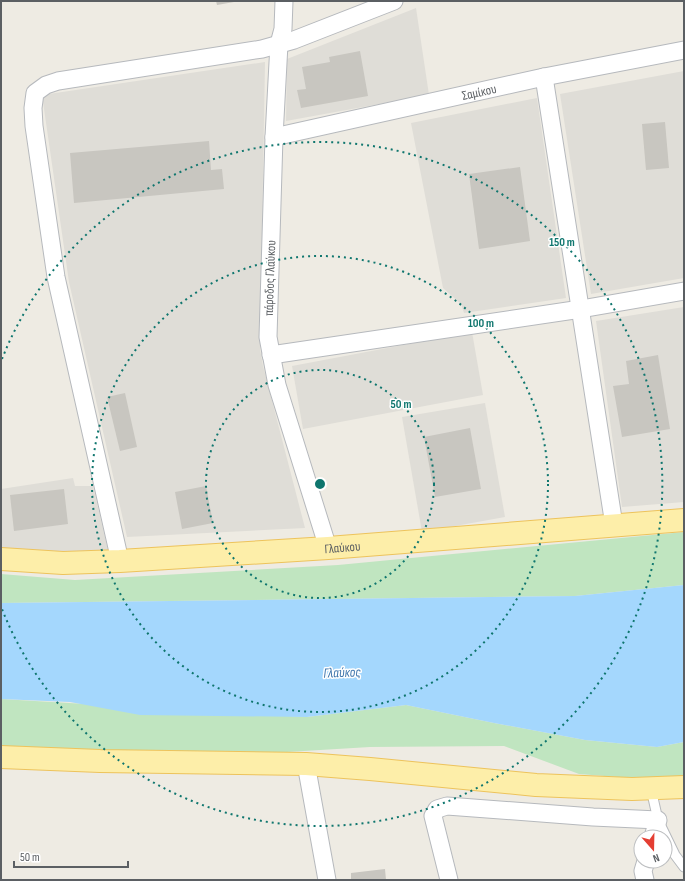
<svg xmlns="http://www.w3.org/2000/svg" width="685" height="881" font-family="'Sofia Sans Condensed',sans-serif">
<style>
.industrial{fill:#dfddd7}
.green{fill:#c0e5c0}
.water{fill:#a4d7fd}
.building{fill:#c8c6c0}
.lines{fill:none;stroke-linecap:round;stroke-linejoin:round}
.lane-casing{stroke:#b6b9bd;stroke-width:11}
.street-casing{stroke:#b6b9bd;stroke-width:19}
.primary-casing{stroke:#edc35c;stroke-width:24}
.lane{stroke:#fff;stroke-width:9}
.street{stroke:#fff;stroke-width:17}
.primary{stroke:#fdeea9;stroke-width:22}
.ring{fill:none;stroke:#0f766e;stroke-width:2;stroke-dasharray:2 4}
.labels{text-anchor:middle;stroke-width:3;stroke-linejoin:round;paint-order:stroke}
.street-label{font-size:13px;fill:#5b5f63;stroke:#fff}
.water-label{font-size:14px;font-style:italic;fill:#4278ae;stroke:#fff}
.centre{fill:#0f766e;stroke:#fff;stroke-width:2}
.ring-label{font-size:12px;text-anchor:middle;font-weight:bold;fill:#0f766e;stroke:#fff;stroke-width:3;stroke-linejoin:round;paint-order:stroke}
</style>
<rect width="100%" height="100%" fill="#eeebe3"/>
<g class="industrial">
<polygon points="416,8 429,95 286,121 287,59"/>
<polygon points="265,62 260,349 263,366 305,528 127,537 69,282 42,95"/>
<polygon points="684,71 684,278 591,294 560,94"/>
<polygon points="537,98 566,298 464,313 461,304 443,288 411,123"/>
<polygon points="684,307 684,502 622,507 596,321"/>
<polygon points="472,332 483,395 303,429 292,366"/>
<polygon points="485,403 505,517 422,532 402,417"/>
<polygon points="73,478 75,486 93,486 110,559 3,559 1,542 1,489"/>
</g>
<g class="green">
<polygon points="684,532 684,585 575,596 1,603 1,574 75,580 338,565"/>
<polygon points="1,699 307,717 406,705 494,723 585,740 657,747 684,742 684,777 643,779 579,774 504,746 370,747 239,755 1,748"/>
</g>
<polygon class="water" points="684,585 684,742 657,747 585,740 494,723 406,705 307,717 140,715 70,702 1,699 1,603 575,596"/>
<g class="building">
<polygon points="216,1 234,1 234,2 217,5"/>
<polygon points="360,51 368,96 301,108 297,90 306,89 302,67 330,62 329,57"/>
<polygon points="665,122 669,168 646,170 642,124"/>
<polygon points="209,141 211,170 222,169 224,189 74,203 70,153"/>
<polygon points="520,167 530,241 479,249 469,174"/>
<polygon points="658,355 670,429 622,437 613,386 629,384 626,361"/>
<polygon points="125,393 137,447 120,451 107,397"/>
<polygon points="470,428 481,489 435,497 424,437"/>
<polygon points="206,486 213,523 182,529 175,492"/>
<polygon points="64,489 68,524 14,531 10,495"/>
<polygon points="385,869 386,880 351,880 351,873"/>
</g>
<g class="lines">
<defs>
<polyline id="lane" points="651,789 658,820 675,855 684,867"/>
<g id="street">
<polyline points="284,1 283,29 279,44 274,137 268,337 277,385 328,548"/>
<polyline points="544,77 614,525"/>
<path id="s1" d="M 274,137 L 544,77 L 684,50"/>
<polyline points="271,355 581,309 684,291"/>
<polyline points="120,561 56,277 34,126 33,108 35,93 46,85 58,81 262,49 294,40 394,1"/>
<polyline points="306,764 327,880"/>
<polyline points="449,880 433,816 437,809 447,806 593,817 658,820 653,837"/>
<polyline points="645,880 643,871 646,861"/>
</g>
<g id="primary">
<path id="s2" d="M 1,559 L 63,563 L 120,561 L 328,548 L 684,520"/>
<polyline points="1,757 100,761 306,764 370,769 536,785 632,789 684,787"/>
</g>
</defs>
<use href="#lane" class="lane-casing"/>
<use href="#street" class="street-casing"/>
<use href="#primary" class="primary-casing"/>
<use href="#lane" class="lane"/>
<use href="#street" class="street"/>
<use href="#primary" class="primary"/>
</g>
<g class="ring">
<circle cx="320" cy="484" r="114"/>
<circle cx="320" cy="484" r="228"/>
<path d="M2 359A342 342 0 1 1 2 609"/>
</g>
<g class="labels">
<g class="street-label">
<text dy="5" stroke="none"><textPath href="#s1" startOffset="210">Σαμίκου</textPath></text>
<text transform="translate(269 278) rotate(-88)" y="5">πάροδος Γλαύκου</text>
<text dy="5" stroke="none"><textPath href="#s2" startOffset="342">Γλαύκου</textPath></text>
</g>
<g class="water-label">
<text transform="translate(342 672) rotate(-2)" y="5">Γλαύκος</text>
</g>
</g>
<circle cx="320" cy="484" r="6" class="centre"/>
<g class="ring-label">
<text x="562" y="246">150 m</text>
<text x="481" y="327">100 m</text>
<text x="401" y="408">50 m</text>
</g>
<rect width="685" height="881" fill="none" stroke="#5b5f63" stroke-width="4"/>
<g transform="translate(653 849) rotate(160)"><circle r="19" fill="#ffffff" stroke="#bdbfc1"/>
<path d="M0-3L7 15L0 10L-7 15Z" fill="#e43e32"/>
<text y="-6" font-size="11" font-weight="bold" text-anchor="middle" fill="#5b5f63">N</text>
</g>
<path d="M14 861v6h114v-6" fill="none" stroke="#5b5f63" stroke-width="2"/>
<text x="20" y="861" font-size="12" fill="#5b5f63" stroke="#ffffff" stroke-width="3" paint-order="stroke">50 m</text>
</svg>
